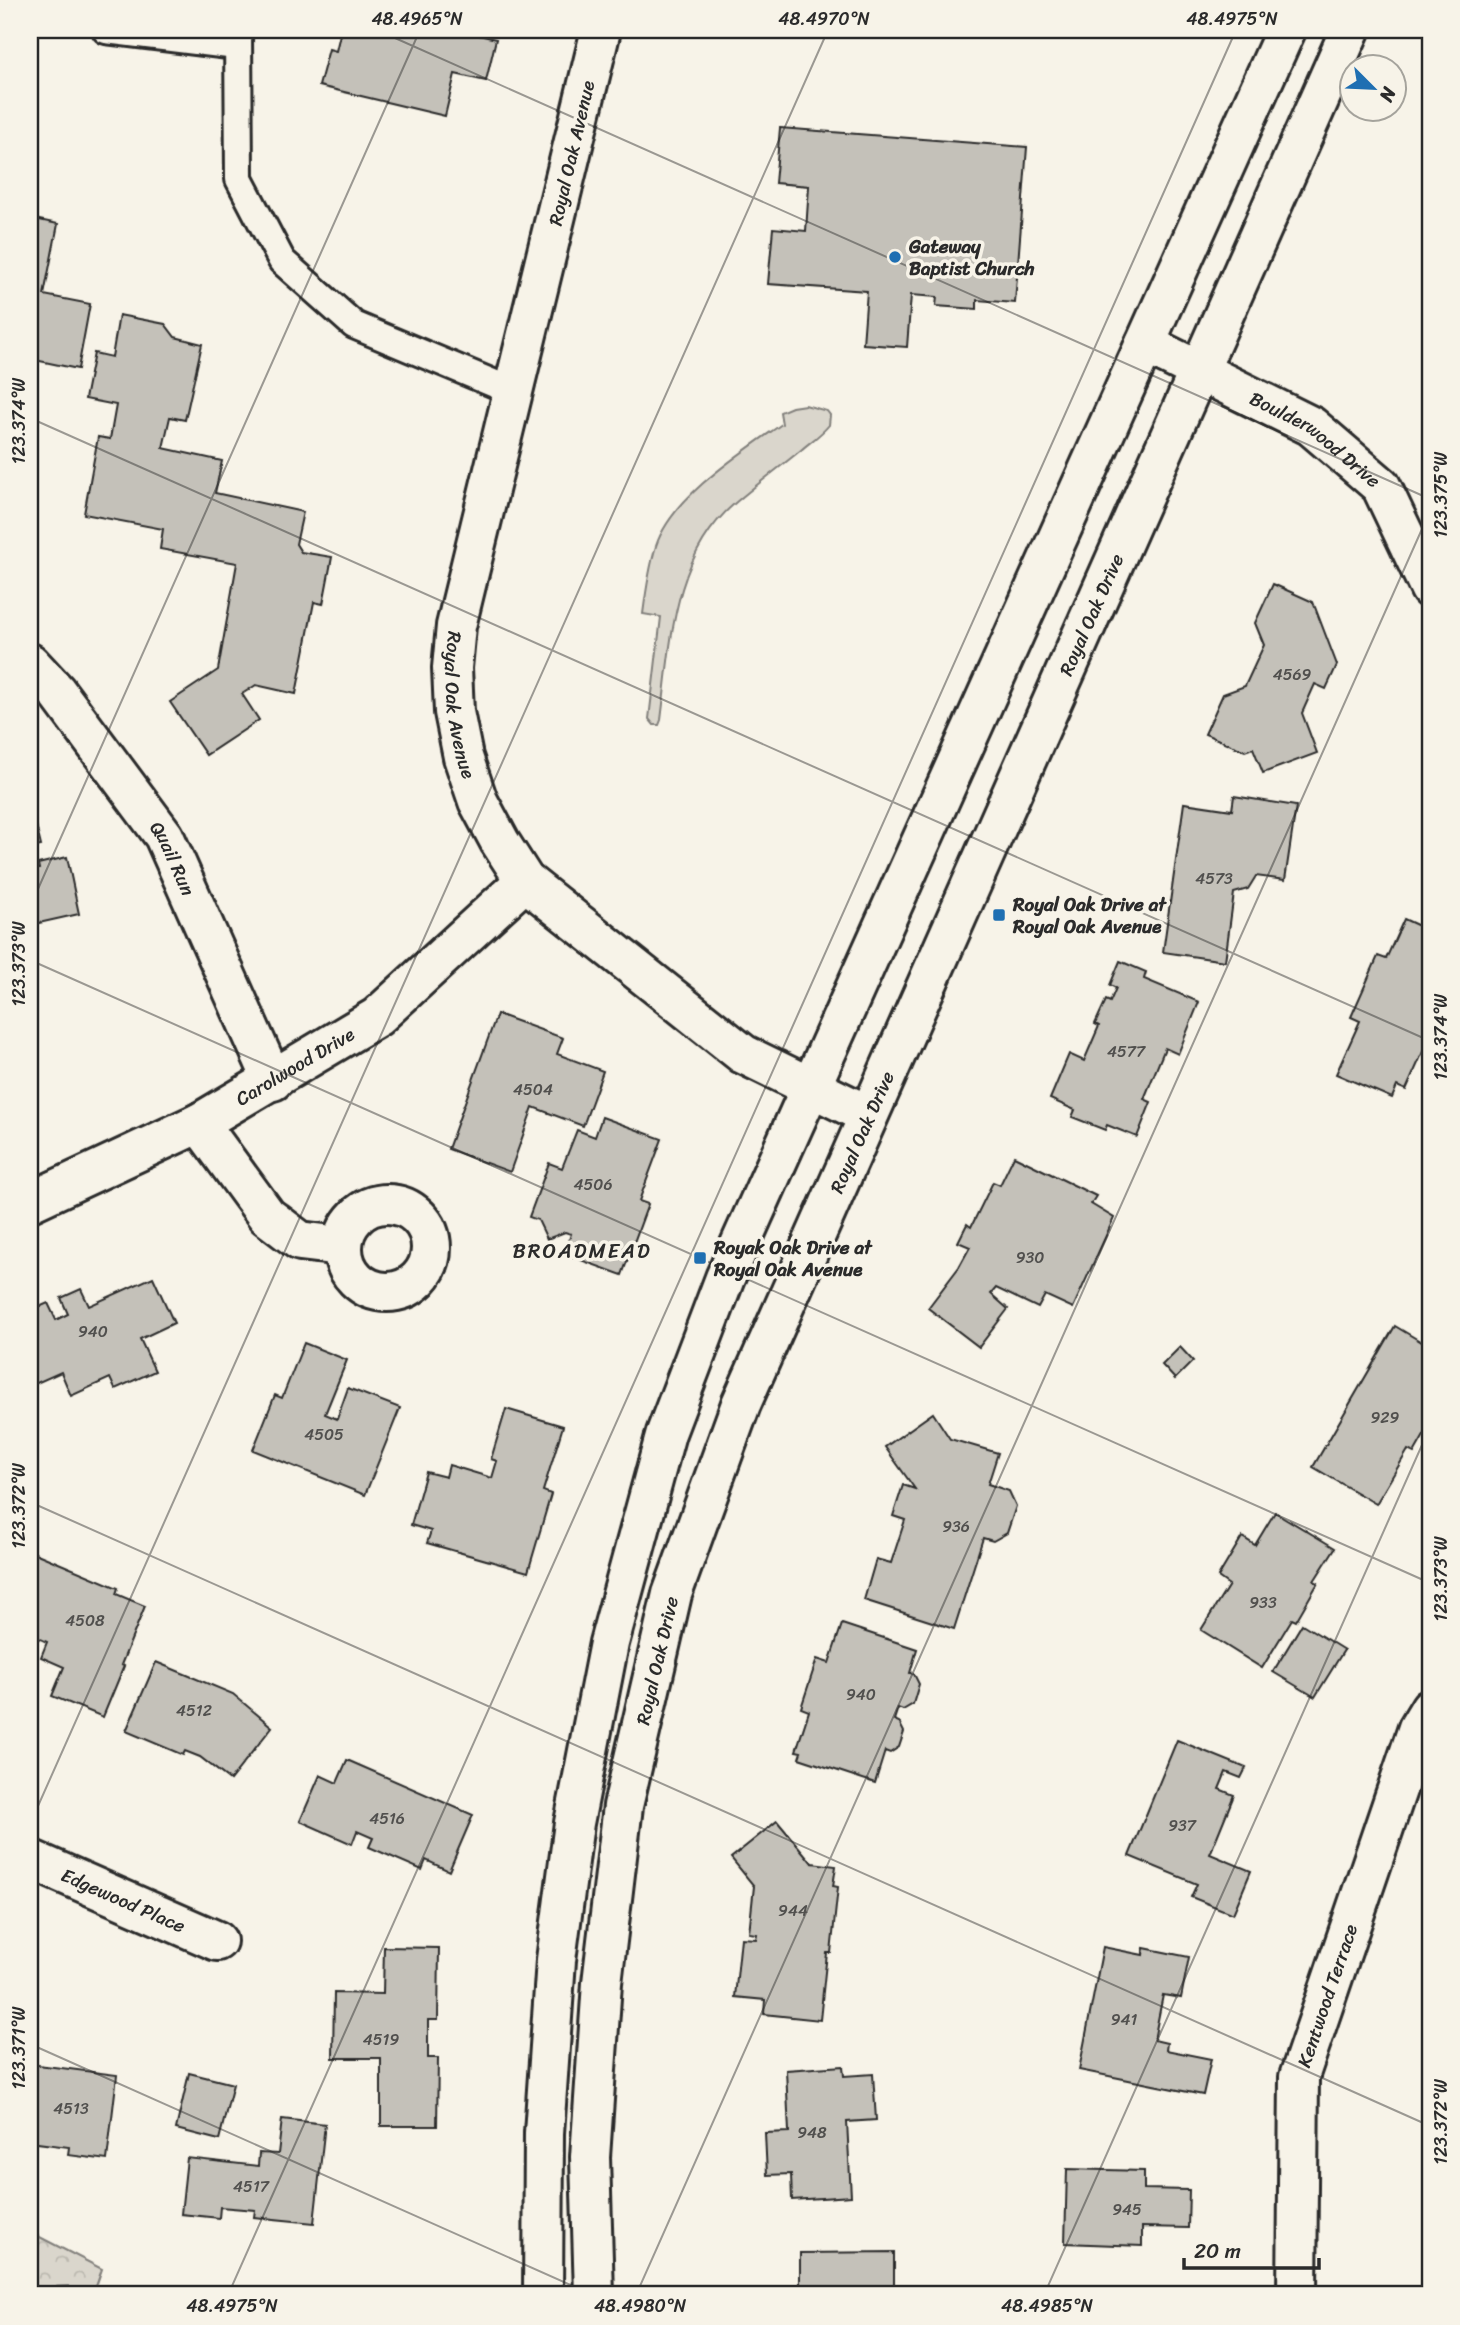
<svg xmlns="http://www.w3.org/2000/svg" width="1460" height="2325" font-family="Sriracha,sans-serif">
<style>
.forest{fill:url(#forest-crowns);stroke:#82807c;stroke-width:2}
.green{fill:#dad6cc;stroke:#82807c;stroke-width:2}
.building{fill:#c4c1b9;stroke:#2b2b2b;stroke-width:2}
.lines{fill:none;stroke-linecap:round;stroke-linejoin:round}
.service-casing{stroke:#2b2b2b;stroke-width:32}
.minor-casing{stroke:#2b2b2b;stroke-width:44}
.secondary-casing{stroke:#2b2b2b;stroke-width:44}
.service{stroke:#f7f3e8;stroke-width:26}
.minor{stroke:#f7f3e8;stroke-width:38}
.secondary{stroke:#f7f3e8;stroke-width:38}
.ticks{fill:none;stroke:#2b2b2b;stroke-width:2;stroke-opacity:0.45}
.poi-dot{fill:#1f6fb2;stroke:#f7f3e8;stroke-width:2.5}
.labels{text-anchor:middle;stroke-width:7;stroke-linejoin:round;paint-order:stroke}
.number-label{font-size:16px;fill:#51504e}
.street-label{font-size:19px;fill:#2b2b2b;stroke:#f7f3e8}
.poi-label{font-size:19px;font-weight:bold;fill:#2b2b2b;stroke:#f7f3e8;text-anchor:start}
.neighbourhood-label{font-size:21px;letter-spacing:2px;fill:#2b2b2b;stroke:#f7f3e8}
.neatline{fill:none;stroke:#2b2b2b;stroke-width:2.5}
.ticks-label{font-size:18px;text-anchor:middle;fill:#2b2b2b}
</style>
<defs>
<pattern id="forest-crowns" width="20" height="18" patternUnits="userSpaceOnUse" patternTransform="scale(1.75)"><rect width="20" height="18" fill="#dad6cc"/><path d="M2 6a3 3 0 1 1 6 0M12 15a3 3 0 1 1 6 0" fill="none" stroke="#bbb8af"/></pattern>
</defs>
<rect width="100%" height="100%" fill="#f7f3e8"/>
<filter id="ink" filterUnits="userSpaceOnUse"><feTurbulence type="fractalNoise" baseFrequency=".0143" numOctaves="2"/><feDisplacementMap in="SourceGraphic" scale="14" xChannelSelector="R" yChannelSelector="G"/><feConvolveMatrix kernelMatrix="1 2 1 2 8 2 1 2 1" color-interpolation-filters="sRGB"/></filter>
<g filter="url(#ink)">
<polygon class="forest" points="30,2232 102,2269 93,2295 30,2295"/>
<g class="green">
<path d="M 805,405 L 827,411 L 830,415 L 829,425 C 821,435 810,442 801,450 C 779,468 756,485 734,504 C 672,558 671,644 661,720 L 659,725 L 654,725 L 649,719 L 661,617 L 643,614 C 646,591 649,568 656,546 C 672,497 741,453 782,424 L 780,412 L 792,407 Z"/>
<polygon points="69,2286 72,2295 30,2295 30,2288"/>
</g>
<g class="building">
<polygon points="341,30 467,30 466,32 496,39 486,81 455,74 445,116 319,86 329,49 336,51"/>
<polygon points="780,128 1027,147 1015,303 977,300 977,309 936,306 937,297 911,295 907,347 863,344 867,291 768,284 773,228 806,231 809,186 775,183"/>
<polygon points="30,218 58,224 44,295 90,304 78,369 30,359"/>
<polygon points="119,315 165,324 175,337 202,344 185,420 170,417 163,448 222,461 215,493 303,512 296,544 301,552 332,557 323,604 314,602 296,694 256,685 242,694 259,720 206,755 170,702 218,670 237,563 160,549 163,529 84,514 98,437 110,439 116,405 85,399 94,353 112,357"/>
<polygon points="1273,584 1313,602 1337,665 1326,689 1315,684 1302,713 1317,753 1263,773 1253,748 1245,751 1205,734 1223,694 1245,686 1264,645 1255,623"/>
<polygon points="1234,796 1296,806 1285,880 1256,876 1248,889 1234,893 1225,961 1163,952 1184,803 1232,810"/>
<polygon points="30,800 41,846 30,848"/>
<polygon points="67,857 79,914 30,925 30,871 39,869 38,864"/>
<polygon points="1404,919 1430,931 1430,1036 1406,1090 1397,1086 1392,1098 1336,1074 1360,1021 1351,1017 1378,956 1386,959"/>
<polygon points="1120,961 1146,972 1144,979 1199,1002 1178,1054 1165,1048 1144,1099 1151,1102 1137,1137 1107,1125 1105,1130 1072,1117 1075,1110 1050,1099 1069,1054 1084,1061 1099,1026 1095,1024 1106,1000 1110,1002 1116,988 1110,985"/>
<polygon points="497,1014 563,1038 557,1054 603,1071 583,1126 533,1107 510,1172 448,1149"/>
<polygon points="602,1117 662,1139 639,1201 648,1204 622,1275 564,1254 571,1234 565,1232 547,1239 538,1220 529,1217 549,1163 562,1168 577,1130 595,1137"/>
<polygon points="1014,1156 1096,1196 1091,1204 1114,1218 1073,1308 1045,1295 1038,1308 996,1288 991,1294 1008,1309 979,1347 928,1308 959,1267 970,1247 958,1242 967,1224 971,1227 993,1182 1000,1185"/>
<polygon points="153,1277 174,1323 140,1339 155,1371 115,1389 110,1378 71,1396 61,1372 30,1386 30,1311 48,1303 56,1320 68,1314 61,1298 81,1289 89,1306"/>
<polygon points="1395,1326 1430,1347 1430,1412 1425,1421 1430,1425 1414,1453 1408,1450 1376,1504 1313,1467"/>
<polygon points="304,1343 347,1360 325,1414 337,1419 348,1388 400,1408 365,1495 253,1450 275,1395 282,1398"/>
<polygon points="1180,1347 1193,1361 1175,1379 1162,1365"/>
<polygon points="506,1409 563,1426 543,1491 551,1494 528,1572 427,1543 431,1531 411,1525 426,1472 446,1477 449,1465 492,1478 497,1461 491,1459"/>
<polygon points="933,1413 950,1439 998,1453 988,1484 1009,1491 1016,1506 1007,1533 993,1541 983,1538 954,1629 864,1600 876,1559 891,1563 905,1520 893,1516 903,1485 915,1489 885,1447"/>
<polygon points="1275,1512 1335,1548 1314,1581 1318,1583 1296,1621 1292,1619 1262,1668 1201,1630 1229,1585 1218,1577 1242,1537 1255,1545"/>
<polygon points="30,1551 118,1588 116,1594 145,1606 121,1665 124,1666 103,1717 52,1696 64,1667 41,1657 47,1642 30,1634"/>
<polygon points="842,1624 917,1649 910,1673 914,1674 919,1684 913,1704 903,1710 898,1708 894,1720 899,1722 904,1732 899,1747 890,1753 885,1751 875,1783 799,1758 801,1752 796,1751 809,1711 801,1708 817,1659 829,1663"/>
<polygon points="1302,1624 1344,1650 1315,1697 1273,1672"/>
<polygon points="156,1662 233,1694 272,1727 230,1780 200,1757 185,1751 183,1755 126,1731"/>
<polygon points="1177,1740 1246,1768 1241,1778 1226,1772 1219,1789 1234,1795 1210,1854 1251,1871 1233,1914 1191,1897 1197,1884 1129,1856"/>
<polygon points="347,1760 473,1815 449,1871 426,1860 422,1870 369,1847 373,1838 357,1831 352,1844 300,1821 320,1775 337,1783"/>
<polygon points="777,1821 812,1863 836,1866 833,1886 838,1887 831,1953 827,1953 820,2020 764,2014 765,2000 735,1997 741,1938 756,1939 757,1934 749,1933 754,1886 731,1858"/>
<polygon points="384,1947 439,1948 438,2020 428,2020 428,2058 438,2058 437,2126 381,2126 381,2058 333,2058 334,1993 383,1994"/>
<polygon points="1103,1947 1143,1955 1144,1948 1189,1957 1181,1998 1163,1995 1154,2040 1167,2043 1166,2050 1211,2059 1203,2095 1079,2070"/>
<polygon points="30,2064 117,2075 107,2160 68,2155 69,2147 30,2142"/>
<polygon points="843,2066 844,2076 873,2074 876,2120 847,2122 851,2196 792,2200 791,2174 767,2175 765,2133 789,2132 786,2070"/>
<polygon points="189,2073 233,2084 219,2140 176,2129"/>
<polygon points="282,2119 325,2124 314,2223 254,2217 255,2210 220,2207 219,2218 181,2214 187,2158 258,2166 259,2153 278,2154"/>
<polygon points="1067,2169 1144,2171 1144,2189 1189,2190 1188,2228 1142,2227 1142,2246 1065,2243"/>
<polygon points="894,2252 894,2295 800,2295 800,2253"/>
</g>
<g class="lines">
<defs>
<g id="service">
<polyline points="106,30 237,46"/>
<polyline points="238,30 239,179 282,261 354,325 514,392"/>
</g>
<g id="minor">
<path id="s1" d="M 601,30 L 456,626 L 452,668 L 454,712 L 463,757 L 478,801 L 500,842 L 525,881 L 743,1054 L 868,1115"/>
<path id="s2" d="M 1145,344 L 1311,426 L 1381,486 L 1430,589"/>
<path id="s3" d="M 30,663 L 57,692 L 164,836 L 273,1081"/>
<polyline points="199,1123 267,1216 300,1241 341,1246"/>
<path id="s4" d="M 30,1202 L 199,1123 L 377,1017 L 525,881"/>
<circle cx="387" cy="1248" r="44"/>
<path id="s5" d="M 30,1859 L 217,1941"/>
<path id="s6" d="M 1297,2295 L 1299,2077 L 1418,1728 L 1430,1708"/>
</g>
<g id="secondary">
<polyline points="543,2295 544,2133 556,1960 574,1823 609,1643 666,1433 725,1278 1286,30"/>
<path id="s7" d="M 594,2295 L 590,2157 L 602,1983 L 623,1806 L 672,1594 L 741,1404 L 1350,30"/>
</g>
</defs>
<use href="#service" class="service-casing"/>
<use href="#minor" class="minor-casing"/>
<use href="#secondary" class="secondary-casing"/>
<use href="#service" class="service"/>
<use href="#minor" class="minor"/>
<use href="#secondary" class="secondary"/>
</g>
</g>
<path class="ticks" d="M 377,30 L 1430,499M 30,418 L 1430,1041M 30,907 L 420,30M 30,960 L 1430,1583M 30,1502 L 1430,2126M 30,1824 L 828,30M 30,2044 L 593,2295M 228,2295 L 1236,30M 636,2295 L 1430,511M 1044,2295 L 1430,1427"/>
<g class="poi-dot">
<circle cx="895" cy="257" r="7"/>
<rect x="992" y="908" width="14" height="14" rx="3.5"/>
<rect x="693" y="1251" width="14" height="14" rx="3.5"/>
</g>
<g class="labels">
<g class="number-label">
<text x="1292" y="680">4569</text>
<text x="1214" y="884">4573</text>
<text x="1126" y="1057">4577</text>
<text x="533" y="1095">4504</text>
<text x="593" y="1190">4506</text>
<text x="1030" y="1263">930</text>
<text x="93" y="1337">940</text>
<text x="1385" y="1423">929</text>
<text x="324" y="1440">4505</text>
<text x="956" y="1532">936</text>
<text x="1263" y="1608">933</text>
<text x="85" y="1626">4508</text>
<text x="861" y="1700">940</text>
<text x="194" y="1716">4512</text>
<text x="387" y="1824">4516</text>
<text x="1182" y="1831">937</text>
<text x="793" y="1916">944</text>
<text x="1124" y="2025">941</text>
<text x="381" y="2045">4519</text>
<text x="71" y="2114">4513</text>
<text x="812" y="2138">948</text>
<text x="251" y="2192">4517</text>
<text x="1127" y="2215">945</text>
</g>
<g class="street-label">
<text transform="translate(571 153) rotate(-77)" y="7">Royal Oak Avenue</text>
<text dy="7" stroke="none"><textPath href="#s2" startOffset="196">Boulderwood Drive</textPath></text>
<text dy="7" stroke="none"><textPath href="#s7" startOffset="1774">Royal Oak Drive</textPath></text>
<text dy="7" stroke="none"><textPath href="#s1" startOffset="693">Royal Oak Avenue</textPath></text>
<text dy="7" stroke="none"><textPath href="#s3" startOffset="243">Quail Run</textPath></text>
<text dy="7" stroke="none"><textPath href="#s4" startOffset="298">Carolwood Drive</textPath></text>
<text dy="7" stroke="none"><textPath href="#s7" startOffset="1208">Royal Oak Drive</textPath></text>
<text dy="7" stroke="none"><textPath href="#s7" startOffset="640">Royal Oak Drive</textPath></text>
<text dy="7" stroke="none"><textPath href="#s5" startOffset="102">Edgewood Place</textPath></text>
<text dy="7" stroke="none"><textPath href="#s6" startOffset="304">Kentwood Terrace</textPath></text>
</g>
<g class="poi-label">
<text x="909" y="253">Gateway<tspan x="909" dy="22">Baptist Church</tspan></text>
<text x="1013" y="911">Royal Oak Drive at<tspan x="1013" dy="22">Royal Oak Avenue</tspan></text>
<text x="714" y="1254">Royak Oak Drive at<tspan x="714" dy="22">Royal Oak Avenue</tspan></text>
</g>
<g class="neighbourhood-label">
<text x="582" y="1258">BROADMEAD</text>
</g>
</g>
<rect width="1460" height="2325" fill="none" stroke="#f7f3e8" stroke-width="77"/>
<g transform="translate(1373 88) rotate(114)"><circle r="33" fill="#f7f3e8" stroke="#a5a39c" stroke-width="2"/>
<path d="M0-5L12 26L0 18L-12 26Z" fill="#1f6fb2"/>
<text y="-10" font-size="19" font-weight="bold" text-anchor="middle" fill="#2b2b2b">N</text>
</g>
<path d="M1184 2258v10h135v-10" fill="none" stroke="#2b2b2b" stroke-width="3.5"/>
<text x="1194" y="2258" font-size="21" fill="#2b2b2b" stroke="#f7f3e8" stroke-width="5" paint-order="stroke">20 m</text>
<rect x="38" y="38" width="1384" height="2248" class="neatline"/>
<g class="ticks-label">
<text x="417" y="25">48.4965°N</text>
<text x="824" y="25">48.4970°N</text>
<text x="1232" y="25">48.4975°N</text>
<text transform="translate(19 421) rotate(-90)" y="6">123.374°W</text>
<text transform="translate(1441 495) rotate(-90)" y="6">123.375°W</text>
<text transform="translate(19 964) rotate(-90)" y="6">123.373°W</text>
<text transform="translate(1441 1037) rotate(-90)" y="6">123.374°W</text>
<text transform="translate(19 1506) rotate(-90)" y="6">123.372°W</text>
<text transform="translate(1441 1579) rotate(-90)" y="6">123.373°W</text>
<text transform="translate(19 2048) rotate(-90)" y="6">123.371°W</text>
<text transform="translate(1441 2122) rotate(-90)" y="6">123.372°W</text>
<text x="232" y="2312">48.4975°N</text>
<text x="640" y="2312">48.4980°N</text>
<text x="1047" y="2312">48.4985°N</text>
</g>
</svg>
